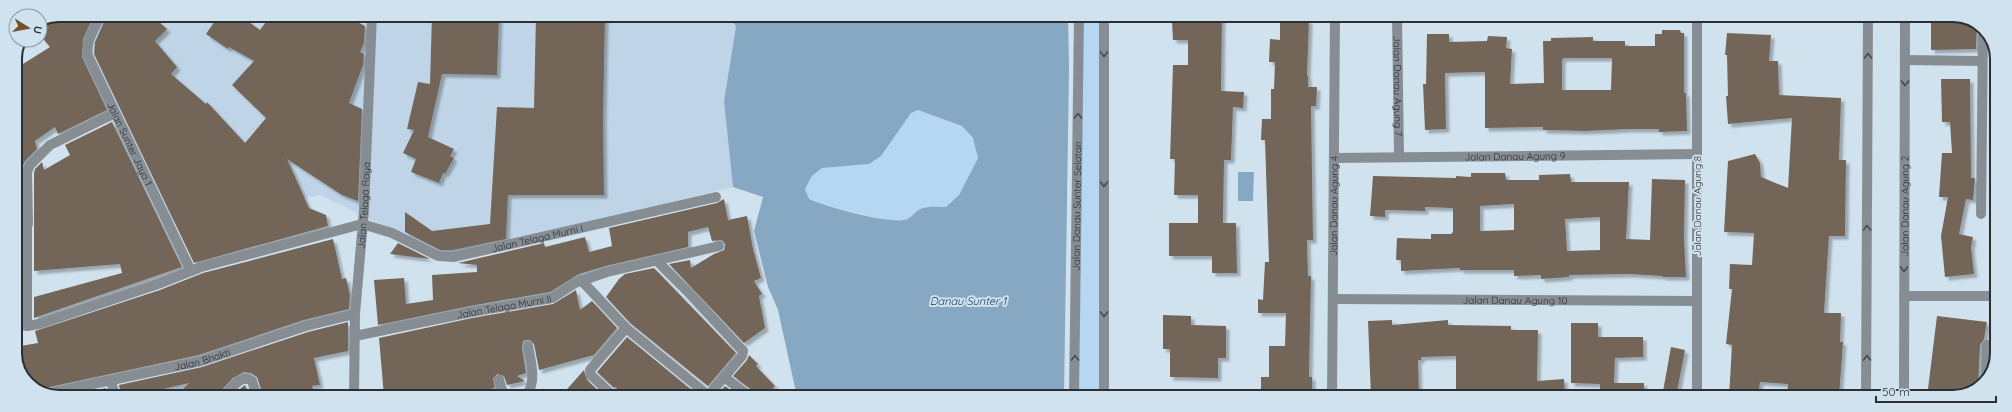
<svg xmlns="http://www.w3.org/2000/svg" width="2012" height="412" font-family="Quicksand,sans-serif">
<style>
.built{fill:#bfd5e7}
.green{fill:#b5d7f2}
.water{fill:#87a8c3;fill-rule:evenodd}
.building{fill:#736659;fill-rule:evenodd;filter:url(#shadow)}
.lines{fill:none;stroke-linecap:round;stroke-linejoin:round}
.minor{stroke:#878e93;stroke-width:10}
.oneway{stroke:#454c50}
.labels{text-anchor:middle;stroke-width:4;stroke-linejoin:round;paint-order:stroke}
.street-label{font-size:10px;fill:#292f34;stroke:#d1e2ef}
.water-label{font-size:11px;font-style:italic;fill:#0e3853;stroke:#d1e2ef}
.rim{fill:none;stroke:#292f34;stroke-width:2}
</style>
<defs>
<filter id="shadow"><feDropShadow dx="3.5" dy="3.5" stdDeviation="1" flood-color="#0004"/></filter>
</defs>
<rect width="100%" height="100%" fill="#d1e2ef"/>
<polygon class="built" points="59,15 726,15 736,26 724,101 733,187 445,256 320,195 165,224 49,19"/>
<g class="green">
<polygon points="1079,15 1104,15 1104,397 1074,397"/>
<polygon points="918,110 962,126 973,138 978,158 959,195 946,207 926,207 918,210 908,219 893,222 820,204 809,199 805,189 812,176 822,168 869,164 911,113"/>
</g>
<g class="water">
<path d="M 726,15 L 1068,15 L 1069,69 L 1064,397 L 797,397 L 778,310 L 768,287 L 754,231 L 763,197 L 733,187 L 724,101 L 736,26 ZM 918,110 L 962,126 L 973,138 L 978,158 L 959,195 L 946,207 C 937,207 925,205 917,211 C 914,213 911,218 907,219 C 894,226 824,206 809,199 L 805,189 L 812,176 L 822,168 L 869,164 L 881,156 L 911,113 Z"/>
<polygon points="1238,172 1254,172 1253,201 1238,201"/>
</g>
<g class="building">
<polygon points="59,15 94,15 83,39 82,57 107,110 58,134 55,127 35,141 37,149 25,161 21,170 21,222 15,222 15,69 50,47 40,35 40,23"/>
<polygon points="107,15 151,15 167,29 155,41 177,67 171,74 206,104 207,102 245,143 266,118 232,85 254,61 229,47 228,49 206,34 219,15 239,15 260,30 271,15 344,15 365,26 364,43 360,52 364,54 363,65 349,103 362,109 358,201 342,195 287,159 309,208 326,215 328,226 194,263 94,54 95,42"/>
<polygon points="432,15 499,15 497,75 442,74 428,137 454,149 450,156 454,158 445,174 443,173 439,183 411,172 416,159 403,153 414,130 407,129 418,82 430,84"/>
<polygon points="536,15 605,15 603,120 604,195 508,195 506,239 453,250 440,250 405,232 405,212 432,231 490,224 497,107 534,108"/>
<polygon points="1188,15 1222,15 1221,91 1244,92 1243,108 1233,107 1231,160 1224,160 1223,223 1236,223 1237,273 1212,273 1212,256 1169,256 1169,223 1198,223 1198,195 1174,195 1175,159 1170,159 1173,65 1188,65 1188,40 1173,40 1172,22 1188,22"/>
<polygon points="1931,18 1965,18 1977,25 1976,49 1931,50"/>
<polygon points="1280,19 1309,20 1307,76 1308,76 1308,87 1317,87 1316,106 1311,106 1313,240 1307,240 1308,276 1311,276 1309,377 1312,377 1312,396 1261,396 1261,377 1269,377 1269,346 1285,346 1286,313 1258,313 1258,299 1263,300 1265,262 1269,262 1265,140 1261,140 1262,119 1271,119 1271,89 1274,89 1275,62 1269,62 1270,39 1280,40"/>
<path d="M 1662,30 L 1680,30 L 1681,33 L 1684,33 L 1684,93 L 1686,93 L 1687,131 L 1659,132 L 1659,129 L 1627,129 L 1586,131 L 1543,130 L 1543,127 L 1485,128 L 1485,72 L 1445,73 L 1446,129 L 1425,130 L 1423,84 L 1426,84 L 1427,34 L 1449,34 L 1449,42 L 1487,41 L 1488,36 L 1507,37 L 1506,48 L 1512,49 L 1510,84 L 1544,83 L 1543,41 L 1551,41 L 1551,38 L 1593,37 L 1593,41 L 1625,41 L 1625,46 L 1655,46 L 1655,34 L 1662,34 ZM 1565,58 L 1612,58 L 1611,90 L 1562,90 L 1562,59 Z"/>
<polygon points="1727,33 1771,35 1769,61 1778,61 1779,95 1841,98 1839,160 1846,160 1845,236 1829,236 1824,313 1841,313 1840,342 1843,342 1839,397 1787,397 1788,384 1760,382 1758,397 1729,397 1732,345 1726,344 1732,289 1729,289 1730,264 1752,265 1754,233 1724,232 1728,161 1755,154 1760,163 1761,177 1788,188 1792,118 1728,124 1726,96 1728,96 1727,55 1725,55"/>
<polygon points="1941,79 1970,79 1971,178 1975,178 1973,200 1966,199 1959,234 1973,237 1971,247 1974,274 1945,277 1941,236 1948,197 1939,197 1942,153 1952,153 1950,122 1942,122"/>
<polygon points="112,122 182,267 34,318 34,297 122,273 120,264 34,271 34,173 35,169 42,162 44,170 70,155 65,145"/>
<path d="M 1471,173 L 1505,173 L 1506,180 L 1539,180 L 1539,175 L 1570,174 L 1571,182 L 1629,182 L 1626,239 L 1650,240 L 1652,179 L 1685,180 L 1684,238 L 1686,277 L 1663,277 L 1663,276 L 1630,274 L 1569,275 L 1569,277 L 1541,279 L 1541,275 L 1514,276 L 1514,270 L 1460,270 L 1460,268 L 1401,271 L 1401,260 L 1396,260 L 1397,238 L 1431,239 L 1431,234 L 1451,234 L 1453,232 L 1453,208 L 1425,207 L 1425,211 L 1385,210 L 1385,217 L 1370,216 L 1373,176 L 1456,178 L 1456,176 L 1471,177 ZM 1514,204 L 1514,230 L 1480,231 L 1480,206 ZM 1600,217 L 1600,250 L 1567,251 L 1565,219 Z"/>
<polygon points="724,199 728,220 747,216 753,249 761,278 754,281 762,294 759,296 765,328 744,343 669,264 690,260 691,268 714,254 724,250 725,245 724,242 721,240 712,241 708,227 688,232 688,247 606,266 579,274 550,292 470,306 378,325 374,280 404,278 406,304 433,300 432,275 477,272 477,265 458,263 544,243 545,247 585,237 589,252 612,246 609,228 717,203"/>
<rect x="15" y="235" width="5" height="38"/>
<polygon points="333,239 342,279 346,278 350,295 349,309 304,320 199,355 45,388 41,391 26,382 18,364 15,347 38,343 35,331 160,290 203,273"/>
<polygon points="398,243 430,259 390,254"/>
<polygon points="654,268 736,353 708,386 630,323 606,297 619,279 625,274"/>
<polygon points="576,290 580,310 592,301 617,328 594,355 539,370 534,344 530,340 527,340 523,341 522,347 526,373 517,376 525,381 507,385 504,376 497,374 493,379 495,388 471,393 450,396 449,393 425,393 425,396 384,396 379,338 472,318 553,304"/>
<polygon points="20,300 20,317 15,317 15,302"/>
<polygon points="1163,315 1191,316 1191,325 1226,326 1226,358 1218,358 1218,378 1170,377 1170,349 1163,349"/>
<polygon points="1937,316 1987,322 1984,339 1980,345 1978,388 1953,397 1927,397"/>
<polygon points="1392,320 1392,325 1448,320 1448,325 1511,326 1511,330 1538,330 1537,381 1564,379 1565,397 1456,397 1456,356 1421,357 1421,360 1418,360 1419,397 1371,397 1368,321"/>
<polygon points="348,322 348,351 314,358 320,385 312,386 315,396 263,396 257,377 251,373 244,372 233,378 220,392 219,396 176,396 189,383 134,396 121,396 119,385 202,367 308,332"/>
<polygon points="1571,323 1598,323 1598,337 1643,337 1643,357 1615,358 1614,383 1644,383 1644,397 1600,397 1600,384 1571,383"/>
<polygon points="627,337 699,396 626,396 615,387 614,388 597,372"/>
<polygon points="1671,347 1685,350 1676,397 1662,397"/>
<polygon points="749,355 758,364 756,366 775,386 772,389 781,397 755,396 753,391 733,376 747,360"/>
<polygon points="584,370 587,380 604,396 561,396"/>
<polygon points="245,385 250,396 233,396 241,388"/>
<polygon points="725,386 739,396 716,396"/>
<polygon points="106,388 108,396 67,396"/>
</g>
<g class="lines">
<g class="minor">
<path id="s1" d="M 101,15 C 95,28 85,42 88,56 L 191,271"/>
<polyline points="1104,15 1104,397"/>
<path id="s2" d="M 1397,16 L 1399,156"/>
<polyline points="1697,16 1697,397"/>
<polyline points="1905,60 1982,61"/>
<path id="s3" d="M 1334,158 L 1696,154"/>
<polyline points="1981,214 1983,28"/>
<polyline points="15,228 24,229 28,224 27,172 30,165 50,145 115,113"/>
<polyline points="657,261 690,294 743,351 742,356 708,396"/>
<polyline points="581,280 626,328 709,396"/>
<polyline points="1904,296 1996,296"/>
<path id="s4" d="M 1333,299 L 1697,301"/>
<path id="s5" d="M 15,323 L 27,326 L 39,324 L 158,284 L 201,267 L 362,224 L 392,233 L 438,256 L 454,257 L 716,197"/>
<polyline points="27,326 27,226"/>
<path id="s6" d="M 355,336 L 471,312 L 552,298 L 575,283 L 607,272 L 719,246"/>
<polyline points="724,377 749,396"/>
<polyline points="1986,379 1987,345"/>
<polyline points="499,380 504,396"/>
<polyline points="111,381 115,396"/>
<path id="s7" d="M 46,394 L 201,361 L 306,326 L 355,314"/>
<path d="M 225,396 C 232,388 241,373 252,381 L 257,396"/>
<path id="s8" d="M 354,396 L 355,314 L 364,210 L 372,15"/>
<path d="M 526,396 C 537,382 531,362 528,346"/>
<polyline points="613,396 591,375 590,370 626,328"/>
<path id="s9" d="M 1074,397 L 1079,15"/>
<path id="s10" d="M 1332,397 L 1335,16"/>
<polyline points="1866,397 1868,16"/>
<path id="s11" d="M 1904,397 L 1905,16"/>
</g>
</g>
<defs><path id="oneway-chevron" d="M-2-3.5L2.5 0L-2 3.5" fill="none" stroke-width="1.6" stroke-linecap="round" stroke-linejoin="round"/></defs>
<g class="oneway">
<use href="#oneway-chevron" transform="translate(1104 54) rotate(90)"/>
<use href="#oneway-chevron" transform="translate(1868 56) rotate(-90)"/>
<use href="#oneway-chevron" transform="translate(1905 83) rotate(90)"/>
<use href="#oneway-chevron" transform="translate(1078 116) rotate(-89)"/>
<use href="#oneway-chevron" transform="translate(1104 184) rotate(90)"/>
<use href="#oneway-chevron" transform="translate(1867 228) rotate(-90)"/>
<use href="#oneway-chevron" transform="translate(1904 269) rotate(90)"/>
<use href="#oneway-chevron" transform="translate(1104 314) rotate(90)"/>
<use href="#oneway-chevron" transform="translate(1075 358) rotate(-89)"/>
<use href="#oneway-chevron" transform="translate(1867 358) rotate(-90)"/>
</g>
<g class="labels">
<g class="street-label">
<text dy="4" stroke="none"><textPath href="#s2" startOffset="70">Jalan Danau Agung 7</textPath></text>
<text dy="4" stroke="none"><textPath href="#s1" startOffset="141">Jalan Sunter Jaya 1</textPath></text>
<text dy="4" stroke="none"><textPath href="#s3" startOffset="181">Jalan Danau Agung 9</textPath></text>
<text dy="4" stroke="none"><textPath href="#s8" startOffset="191">Jalan Telaga Raya</textPath></text>
<text dy="4" stroke="none"><textPath href="#s9" startOffset="191">Jalan Danau Sunter Selatan</textPath></text>
<text dy="4" stroke="none"><textPath href="#s10" startOffset="191">Jalan Danau Agung 4</textPath></text>
<text transform="translate(1697 206) rotate(-90)" y="4">Jalan Danau Agung 8</text>
<text dy="4" stroke="none"><textPath href="#s11" startOffset="191">Jalan Danau Agung 2</textPath></text>
<text dy="4" stroke="none"><textPath href="#s5" startOffset="547">Jalan Telaga Murni I</textPath></text>
<text dy="4" stroke="none"><textPath href="#s4" startOffset="182">Jalan Danau Agung 10</textPath></text>
<text dy="4" stroke="none"><textPath href="#s6" startOffset="152">Jalan Telaga Murni II</textPath></text>
<text dy="4" stroke="none"><textPath href="#s7" startOffset="160">Jalan Bhakti</textPath></text>
</g>
<g class="water-label">
<text x="968" y="305">Danau Sunter 1</text>
</g>
</g>
<path d="M0 0H2012V412H0ZM59 22H1953A37 37 0 0 1 1990 59V353A37 37 0 0 1 1953 390H59A37 37 0 0 1 22 353V59A37 37 0 0 1 59 22Z" fill="#d1e2ef" fill-rule="evenodd"/>
<path class="rim" d="M59 22H1953A37 37 0 0 1 1990 59V353A37 37 0 0 1 1953 390H59A37 37 0 0 1 22 353V59A37 37 0 0 1 59 22Z"/>
<g transform="translate(28 28) rotate(101)"><circle r="19" fill="#d1e2ef" stroke="#8e9aa4"/>
<path d="M0-3L7 15L0 10L-7 15Z" fill="#75512b"/>
<text y="-6" font-size="11" font-weight="bold" text-anchor="middle" fill="#292f34">U</text>
</g>
<path d="M1876 396v6h120v-6" fill="none" stroke="#292f34" stroke-width="2"/>
<text x="1882" y="396" font-size="12" fill="#292f34" stroke="#d1e2ef" stroke-width="3" paint-order="stroke">50 m</text>
</svg>
